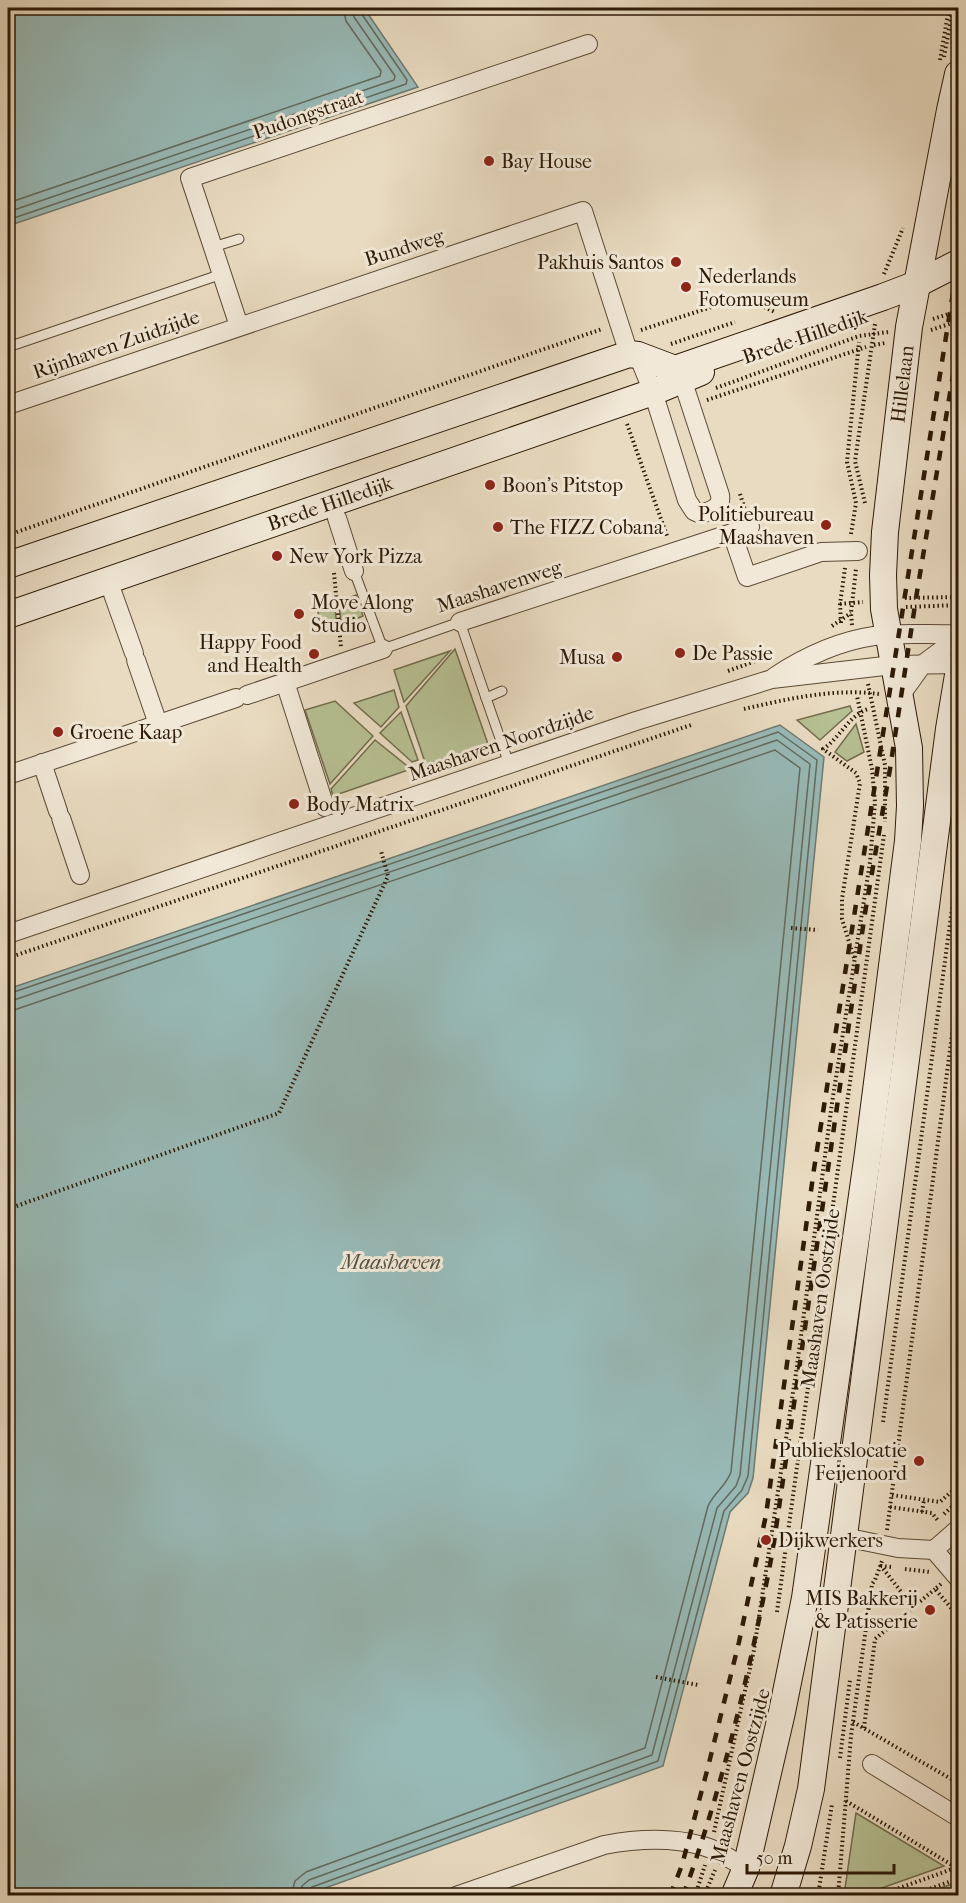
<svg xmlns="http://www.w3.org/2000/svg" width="966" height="1903" font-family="'IM FELL French Canon',serif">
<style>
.green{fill:#b6c093;stroke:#726d4c;stroke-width:1.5}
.water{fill:#98bab7;stroke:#6d7a70;stroke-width:1.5}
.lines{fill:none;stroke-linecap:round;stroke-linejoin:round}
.shore{stroke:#626a5e;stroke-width:1.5}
.lane-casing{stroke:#5c4a35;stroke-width:11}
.street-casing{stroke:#5c4a35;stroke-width:20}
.secondary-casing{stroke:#2d1a06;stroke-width:28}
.path{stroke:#2d1a06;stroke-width:4;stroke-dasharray:1.5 3;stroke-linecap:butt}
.lane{stroke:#f1e8d7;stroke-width:9}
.street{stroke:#f1e8d7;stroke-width:18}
.secondary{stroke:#f1e8d7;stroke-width:26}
.rail{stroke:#2d1a06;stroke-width:4.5;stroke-dasharray:10 10;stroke-linecap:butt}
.poi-dot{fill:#8f2418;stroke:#f1e8d7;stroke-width:2}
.labels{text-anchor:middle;stroke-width:6;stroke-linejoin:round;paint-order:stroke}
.street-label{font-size:20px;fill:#2d1a06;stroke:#f1e8d7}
.poi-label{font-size:20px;fill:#2d1a06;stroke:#f1e8d7;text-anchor:start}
.water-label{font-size:21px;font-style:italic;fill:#525244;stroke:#f1e8d7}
</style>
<rect width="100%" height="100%" fill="#e9dbc1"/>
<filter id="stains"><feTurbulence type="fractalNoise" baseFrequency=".00333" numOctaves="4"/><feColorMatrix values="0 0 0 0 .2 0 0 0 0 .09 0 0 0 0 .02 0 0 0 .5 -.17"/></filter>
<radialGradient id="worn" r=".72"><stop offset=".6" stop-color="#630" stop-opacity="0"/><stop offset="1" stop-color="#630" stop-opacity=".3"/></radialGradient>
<g class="green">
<polygon points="356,595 363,616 341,625 339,602"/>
<polygon points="334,602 337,626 323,630 317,609"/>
<polygon points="455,649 488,744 426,765 406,706"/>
<polygon points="450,651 404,702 394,670"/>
<polygon points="394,690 399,707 381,727 354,703"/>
<polygon points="335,701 373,736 330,784 305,710"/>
<polygon points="850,706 852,711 820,740 797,720"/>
<polygon points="401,712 418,760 412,762 380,733"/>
<polygon points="856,724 864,752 847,761 835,752"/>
<polygon points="375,740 411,769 333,796 331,789"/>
<polygon points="856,1813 944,1866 862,1895 844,1895"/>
<polygon points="958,1882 958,1895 920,1895"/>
</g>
<g class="water">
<polygon points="8,8 364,8 418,87 8,226"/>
<polygon points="780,725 824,757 753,1478 748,1493 730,1512 663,1766 306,1895 8,1895 8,989"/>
</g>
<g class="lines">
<g class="shore">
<polyline points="8,203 380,76 381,71 346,21 343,8"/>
<polyline points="8,212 394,80 395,76 354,17 352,8"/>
<polyline points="8,220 406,84 407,80 361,13 359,8"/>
<polyline points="8,994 778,732 817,760 748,1476 742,1490 724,1511 658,1761 312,1887 308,1891 308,1896"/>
<polyline points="8,1002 777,740 810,764 740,1475 736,1486 717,1508 652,1755 309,1880 302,1886 300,1896"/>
<path d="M 8,1011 L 17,1009 L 775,750 L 800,768 L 731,1472 C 726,1486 714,1493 708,1506 L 645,1748 L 306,1872 L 295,1881 L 291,1896"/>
</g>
<defs>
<g id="lane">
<polyline points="213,247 239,239"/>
<polyline points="8,347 222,274"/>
<polyline points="357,570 354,571 383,649 460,622 486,698"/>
<polyline points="502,691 486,698 509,764"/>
</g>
<g id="street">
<polyline points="239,326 190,178 588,44"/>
<path d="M 638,355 L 653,392 L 687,500 L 694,511 L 701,514 C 712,510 722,508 720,495 L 682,379"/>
<polyline points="8,405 583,211 629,354"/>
<polyline points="337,518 354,571"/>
<polyline points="750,527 732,533 747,577 821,552 858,551"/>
<polyline points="113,594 134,653"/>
<polyline points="460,622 732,533"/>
<polyline points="136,660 158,724"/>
<path d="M 774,677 C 803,658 839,641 874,636 C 900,632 932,635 958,634"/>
<polyline points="285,682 325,807"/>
<polyline points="247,695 383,649"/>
<polyline points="900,696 923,664 958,638"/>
<polyline points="42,763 58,811"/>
<polyline points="8,775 236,698"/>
<polyline points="61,818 80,875"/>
<polyline points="8,934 636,721 772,679 893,665 958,664"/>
<polyline points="844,1537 898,1548 934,1550 958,1529"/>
<polyline points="934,1550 958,1578"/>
<polyline points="872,1764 958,1817"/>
<path d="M 456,1896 L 604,1845 C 636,1839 671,1837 703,1846 C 718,1850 732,1860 746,1868"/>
</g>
<g id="secondary">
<polyline points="8,565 629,354 638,355 675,369 883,297 917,284 958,263"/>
<polyline points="8,615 653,392 701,372"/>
<polyline points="734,1896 746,1868 782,1712 805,1598 868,1153 908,841 910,806 909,748 884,609 883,575 885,532 909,327 950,110 958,74"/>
<polyline points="783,1896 798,1846 811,1789 949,729 958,675"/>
</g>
</defs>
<use href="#lane" class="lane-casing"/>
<use href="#street" class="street-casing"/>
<use href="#secondary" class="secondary-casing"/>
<g class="path">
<polyline points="944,57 953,8"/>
<polyline points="940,60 949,8"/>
<polyline points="884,274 903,228"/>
<polyline points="933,319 958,311"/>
<polyline points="641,330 742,297 775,312"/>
<polyline points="931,330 958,321"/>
<polyline points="671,344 735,322"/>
<polyline points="874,345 885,343"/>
<polyline points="716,388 859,336 888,332"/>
<polyline points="707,400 866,347"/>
<polyline points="627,424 667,536"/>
<polyline points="740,494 745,510"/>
<polyline points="865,503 855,461 875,324"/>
<polyline points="851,534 856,503 847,462 859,342"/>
<polyline points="8,535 602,329"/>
<polyline points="334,573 341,647"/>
<polyline points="905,598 958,597"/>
<polyline points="840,604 863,602"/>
<polyline points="906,607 958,605"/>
<polyline points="841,623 840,604 845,568"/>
<polyline points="852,625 851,613 856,569"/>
<polyline points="832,626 851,613"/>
<polyline points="728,671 769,656"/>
<polyline points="868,684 885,765 885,822"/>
<path d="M 744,709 C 787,699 835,688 879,694"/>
<polyline points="791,928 818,930"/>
<polyline points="8,958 691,725"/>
<path d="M 854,958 L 842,919 L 842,899 L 860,783 L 856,773 L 823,749 C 840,738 849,715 868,709"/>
<polyline points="8,1209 279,1113 388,876 381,851"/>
<polyline points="883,1422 958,864"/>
<polyline points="892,1495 940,1502 958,1486"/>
<polyline points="890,1507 932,1513 939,1522"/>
<polyline points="922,1512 924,1500"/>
<polyline points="944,1514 958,1501"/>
<polyline points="887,1530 958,989"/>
<polyline points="891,1567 881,1566 913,1607"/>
<polyline points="905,1569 930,1572"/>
<polyline points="941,1584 935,1589 958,1616"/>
<polyline points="777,1612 884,835"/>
<polyline points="656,1677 698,1685"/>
<polyline points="853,1722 958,1783"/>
<polyline points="864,1728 875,1639 935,1589"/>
<polyline points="840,1758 850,1680"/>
<polyline points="846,1801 957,1868"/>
<polyline points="714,1832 754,1650 797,1366 832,1103 870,862 875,802 872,769 857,696"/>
<polyline points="727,1838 732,1819"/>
<polyline points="695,1896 705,1865"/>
<polyline points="704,1896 715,1870"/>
<polyline points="818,1896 832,1804"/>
<polyline points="838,1896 851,1736 872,1584 875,1580 882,1561"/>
<polyline points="877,1896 958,1867"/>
<polyline points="909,1896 958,1879"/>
</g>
<use href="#lane" class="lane"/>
<use href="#street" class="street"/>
<use href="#secondary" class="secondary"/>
<g class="rail">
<polyline points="670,1896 682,1865 708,1767 739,1642 766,1515 814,1169 958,261"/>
<path d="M 683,1896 C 724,1784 751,1665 773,1549 L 865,913 L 890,769 L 917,592 L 958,345"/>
</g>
</g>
<g class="poi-dot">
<circle cx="489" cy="161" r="6"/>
<circle cx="676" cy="262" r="6"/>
<circle cx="686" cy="287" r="6"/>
<circle cx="490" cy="485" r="6"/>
<circle cx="826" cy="525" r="6"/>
<circle cx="498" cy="527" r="6"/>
<circle cx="277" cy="556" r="6"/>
<circle cx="299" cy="614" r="6"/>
<circle cx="680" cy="653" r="6"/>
<circle cx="314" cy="654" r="6"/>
<circle cx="617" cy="657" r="6"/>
<circle cx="58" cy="732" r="6"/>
<circle cx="294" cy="804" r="6"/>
<circle cx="919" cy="1461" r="6"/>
<circle cx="766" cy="1540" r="6"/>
<circle cx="930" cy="1610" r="6"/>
</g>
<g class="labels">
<g class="street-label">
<text transform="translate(308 114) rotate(-19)" y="7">Pudongstraat</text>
<text transform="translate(404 247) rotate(-18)" y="7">Bundweg</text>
<text transform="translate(805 336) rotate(-19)" y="7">Brede Hilledijk</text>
<text transform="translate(116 344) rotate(-19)" y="7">Rijnhaven Zuidzijde</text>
<text transform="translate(902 384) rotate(-83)" y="7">Hillelaan</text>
<text transform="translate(330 503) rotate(-19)" y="7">Brede Hilledijk</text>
<text transform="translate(499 586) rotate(-18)" y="7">Maashavenweg</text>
<text transform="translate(501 743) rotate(-19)" y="7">Maashaven Noordzijde</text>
<text transform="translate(820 1298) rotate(-82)" y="7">Maashaven Oostzijde</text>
<text transform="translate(740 1776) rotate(-75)" y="7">Maashaven Oostzijde</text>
</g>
<g class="poi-label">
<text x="501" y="168">Bay House</text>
<text x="664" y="269" text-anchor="end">Pakhuis Santos</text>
<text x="698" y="283">Nederlands<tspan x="698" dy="23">Fotomuseum</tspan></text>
<text x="502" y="492">Boon's Pitstop</text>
<text x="814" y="521" text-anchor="end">Politiebureau<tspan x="814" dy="23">Maashaven</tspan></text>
<text x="510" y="534">The FIZZ Cobana</text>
<text x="289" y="563">New York Pizza</text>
<text x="311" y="609">Move Along<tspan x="311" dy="23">Studio</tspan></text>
<text x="302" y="649" text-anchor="end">Happy Food<tspan x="302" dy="23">and Health</tspan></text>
<text x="692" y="660">De Passie</text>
<text x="605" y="664" text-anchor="end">Musa</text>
<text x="70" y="739">Groene Kaap</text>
<text x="306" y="811">Body Matrix</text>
<text x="907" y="1457" text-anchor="end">Publiekslocatie<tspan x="907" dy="23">Feijenoord</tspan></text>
<text x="778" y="1547">Dijkwerkers</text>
<text x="918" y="1605" text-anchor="end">MIS Bakkerij<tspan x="918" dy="23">&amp; Patisserie</tspan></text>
</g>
<g class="water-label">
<text x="391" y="1269">Maashaven</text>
</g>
</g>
<rect width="966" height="1903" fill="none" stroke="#e9dbc1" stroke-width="30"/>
<rect x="9" y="9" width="948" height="1885" fill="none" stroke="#2d1a06" stroke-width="3"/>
<rect x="15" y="15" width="936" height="1873" fill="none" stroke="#2d1a06" stroke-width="1.5"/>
<path d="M747 1864v9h147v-9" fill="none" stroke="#2d1a06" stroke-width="3"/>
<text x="756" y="1864" font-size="18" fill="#2d1a06" stroke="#f1e8d7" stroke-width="4.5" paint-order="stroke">50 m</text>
<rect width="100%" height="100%" filter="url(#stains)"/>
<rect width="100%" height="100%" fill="url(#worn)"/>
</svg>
